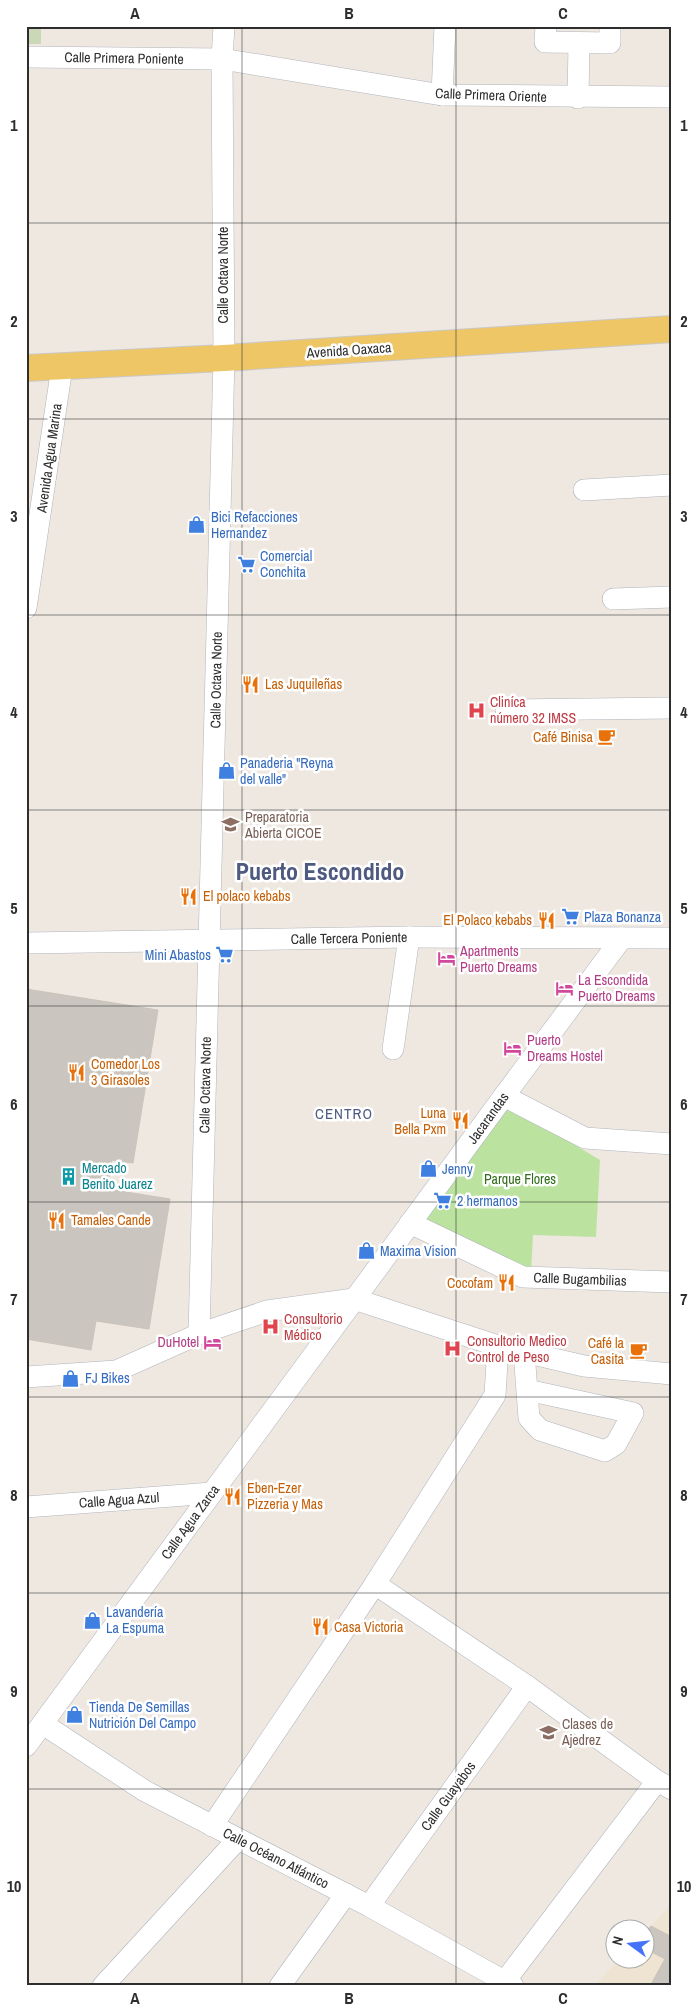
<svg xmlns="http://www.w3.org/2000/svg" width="698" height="2012" font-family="'Archivo Narrow',sans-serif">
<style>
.education{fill:#efe3d1}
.green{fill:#bbe39f}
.cemetery{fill:#cad8b8}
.building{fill:#cac6bf;stroke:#cac3ba}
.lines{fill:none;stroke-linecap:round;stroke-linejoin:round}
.minor-casing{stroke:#b1b4bd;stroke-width:22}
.major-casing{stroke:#c9c9c9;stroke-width:28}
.minor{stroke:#fff;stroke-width:21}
.major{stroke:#efc665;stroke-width:26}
.grid{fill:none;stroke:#2e2e2e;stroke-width:1;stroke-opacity:0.55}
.labels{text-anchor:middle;stroke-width:5;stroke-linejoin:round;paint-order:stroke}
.street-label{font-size:14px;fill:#2e2e2e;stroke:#fff}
.shop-label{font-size:14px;fill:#366cbe;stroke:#fff;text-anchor:start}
.food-label{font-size:14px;fill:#c56008;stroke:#fff;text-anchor:start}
.health-label{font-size:14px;fill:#be3a42;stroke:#fff;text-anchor:start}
.education-label{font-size:14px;fill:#785e54;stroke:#fff;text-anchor:start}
.hotel-label{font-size:14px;fill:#b23c85;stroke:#fff;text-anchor:start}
.culture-label{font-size:14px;fill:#0d838f;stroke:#fff;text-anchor:start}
.park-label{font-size:14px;fill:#326c1c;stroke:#fff}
.neighbourhood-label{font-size:15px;letter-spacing:1px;fill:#4e5a7f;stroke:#fff}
.town-label{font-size:24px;font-weight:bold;fill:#4e5a7f;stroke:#fff}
.neatline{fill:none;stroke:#2e2e2e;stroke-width:2}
.grid-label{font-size:16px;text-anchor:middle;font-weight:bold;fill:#2e2e2e}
</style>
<rect width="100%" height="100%" fill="#eee8e1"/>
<polygon class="education" points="672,1904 672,1986 594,1986 619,1960 646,1960 646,1932"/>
<polygon class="green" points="505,1103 600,1160 596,1237 533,1235 531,1274 419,1221"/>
<rect class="cemetery" x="26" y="26" width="15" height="18"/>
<g class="building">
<polygon points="26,989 158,1010 133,1163 112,1160 107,1189 170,1199 149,1329 96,1321 91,1350 26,1339"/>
<polygon points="651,1926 672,1937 672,1986 650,1986 665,1959 646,1949 646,1932"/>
</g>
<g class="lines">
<defs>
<g id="minor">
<polyline points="546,26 545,42 610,43 610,26"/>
<polyline points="26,57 222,59 442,95 672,97"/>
<polyline points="442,95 445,26"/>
<polyline points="578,98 579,43"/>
<polyline points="584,490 672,485"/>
<polyline points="613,599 672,597"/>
<polyline points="26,608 62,367"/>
<polyline points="506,710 672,708"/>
<polyline points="26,943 409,937 672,938"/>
<polyline points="393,1049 409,937"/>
<polyline points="504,1096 585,1138 672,1144"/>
<polyline points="410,1223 523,1277 672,1282"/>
<polyline points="199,1334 224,358 222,59 224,26"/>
<polyline points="524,1352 529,1418 540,1430 605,1451 616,1444 633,1413 527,1390"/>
<polyline points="26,1377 116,1371 199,1334 267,1311 354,1299 498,1346 584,1366 672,1374"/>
<polyline points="26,1507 212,1493"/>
<polyline points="375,1584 527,1686 657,1781 672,1789"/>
<polyline points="43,1724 145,1791 369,1906 513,1986"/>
<polyline points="26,1746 504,1096 622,938"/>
<polyline points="212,1826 375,1584 495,1395 498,1346"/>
<polyline points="369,1906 527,1686"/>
<polyline points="505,1981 657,1781"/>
<polyline points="103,1986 238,1839"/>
<polyline points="280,1986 346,1894"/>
</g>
<polyline id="major" points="26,368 224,358 672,329"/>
</defs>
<use href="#minor" class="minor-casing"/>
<use href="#major" class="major-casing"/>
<use href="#minor" class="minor"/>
<use href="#major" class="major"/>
</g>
<path class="grid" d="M 242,26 L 242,1986M 456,26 L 456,1986M 26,223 L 672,223M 26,419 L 672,419M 26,615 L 672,615M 26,810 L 672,810M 26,1006 L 672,1006M 26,1202 L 672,1202M 26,1397 L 672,1397M 26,1593 L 672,1593M 26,1789 L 672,1789"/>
<defs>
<symbol id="shop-bare" viewBox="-9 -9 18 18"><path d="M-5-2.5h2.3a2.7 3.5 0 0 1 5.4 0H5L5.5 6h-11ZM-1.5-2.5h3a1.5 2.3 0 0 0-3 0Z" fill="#3f7fe0" stroke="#fff" stroke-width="2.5" paint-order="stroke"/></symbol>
<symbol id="supermarket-bare" viewBox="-9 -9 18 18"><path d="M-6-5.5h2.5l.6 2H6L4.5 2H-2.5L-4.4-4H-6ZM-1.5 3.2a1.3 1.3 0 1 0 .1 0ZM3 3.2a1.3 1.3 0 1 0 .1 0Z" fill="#3f7fe0" stroke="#fff" stroke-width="2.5" paint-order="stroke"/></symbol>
<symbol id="restaurant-bare" viewBox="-9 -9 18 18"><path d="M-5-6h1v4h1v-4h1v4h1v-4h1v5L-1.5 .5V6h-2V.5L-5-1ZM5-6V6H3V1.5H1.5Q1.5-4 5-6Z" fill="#e8710a" stroke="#fff" stroke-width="2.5" paint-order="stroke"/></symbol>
<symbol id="hospital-bare" viewBox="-9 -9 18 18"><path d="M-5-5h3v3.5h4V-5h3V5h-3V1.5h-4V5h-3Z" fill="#e0444e" stroke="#fff" stroke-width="2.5" paint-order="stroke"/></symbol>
<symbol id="cafe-bare" viewBox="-9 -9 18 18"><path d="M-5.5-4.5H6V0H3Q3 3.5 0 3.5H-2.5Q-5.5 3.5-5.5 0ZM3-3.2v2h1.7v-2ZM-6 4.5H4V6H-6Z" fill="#e8710a" stroke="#fff" stroke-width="2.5" paint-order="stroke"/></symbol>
<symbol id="university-bare" viewBox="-9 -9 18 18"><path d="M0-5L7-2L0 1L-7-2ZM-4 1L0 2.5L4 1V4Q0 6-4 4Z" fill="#8d6e63" stroke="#fff" stroke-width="2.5" paint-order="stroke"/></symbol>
<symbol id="hotel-bare" viewBox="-9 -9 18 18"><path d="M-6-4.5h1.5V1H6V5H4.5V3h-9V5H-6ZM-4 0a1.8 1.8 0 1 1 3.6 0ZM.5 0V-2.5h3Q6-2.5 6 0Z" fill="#d1479c" stroke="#fff" stroke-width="2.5" paint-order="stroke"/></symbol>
<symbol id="building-bare" viewBox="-9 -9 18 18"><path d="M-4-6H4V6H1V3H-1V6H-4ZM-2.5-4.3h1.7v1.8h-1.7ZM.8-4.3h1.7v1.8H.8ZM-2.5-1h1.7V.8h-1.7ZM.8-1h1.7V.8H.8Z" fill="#0f9aa8" stroke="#fff" stroke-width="2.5" paint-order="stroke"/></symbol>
<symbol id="school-bare" viewBox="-9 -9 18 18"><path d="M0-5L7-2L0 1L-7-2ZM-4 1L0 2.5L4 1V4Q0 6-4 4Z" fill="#8d6e63" stroke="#fff" stroke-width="2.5" paint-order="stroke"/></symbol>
</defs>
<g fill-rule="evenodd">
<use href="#shop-bare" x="184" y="512" width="25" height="25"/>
<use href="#supermarket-bare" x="234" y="552" width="25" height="25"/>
<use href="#restaurant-bare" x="238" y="672" width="25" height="25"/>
<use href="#hospital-bare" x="464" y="698" width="25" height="25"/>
<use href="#cafe-bare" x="594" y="724" width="25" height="25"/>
<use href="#shop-bare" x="214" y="758" width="25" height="25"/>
<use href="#university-bare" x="218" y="812" width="25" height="25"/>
<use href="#restaurant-bare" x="176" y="884" width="25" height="25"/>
<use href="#supermarket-bare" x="558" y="904" width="25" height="25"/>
<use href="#restaurant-bare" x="534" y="908" width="25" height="25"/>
<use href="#supermarket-bare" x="212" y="942" width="25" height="25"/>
<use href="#hotel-bare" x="434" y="946" width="25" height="25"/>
<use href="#hotel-bare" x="552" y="976" width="25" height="25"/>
<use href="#hotel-bare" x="500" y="1036" width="25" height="25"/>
<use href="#restaurant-bare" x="64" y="1060" width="25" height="25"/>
<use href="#restaurant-bare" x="448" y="1108" width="25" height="25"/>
<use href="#shop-bare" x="416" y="1156" width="25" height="25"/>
<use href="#building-bare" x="56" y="1164" width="25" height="25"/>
<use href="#supermarket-bare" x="430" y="1188" width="25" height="25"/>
<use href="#restaurant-bare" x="44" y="1208" width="25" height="25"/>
<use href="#shop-bare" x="354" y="1238" width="25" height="25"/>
<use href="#restaurant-bare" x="494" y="1270" width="25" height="25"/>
<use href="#hospital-bare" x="258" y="1314" width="25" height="25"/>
<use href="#hotel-bare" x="200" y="1330" width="25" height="25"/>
<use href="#hospital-bare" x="440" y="1336" width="25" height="25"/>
<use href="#cafe-bare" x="626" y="1338" width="25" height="25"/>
<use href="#shop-bare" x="58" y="1366" width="25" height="25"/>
<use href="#restaurant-bare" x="220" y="1484" width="25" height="25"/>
<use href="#shop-bare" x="80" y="1608" width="25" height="25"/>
<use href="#restaurant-bare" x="308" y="1614" width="25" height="25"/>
<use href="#shop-bare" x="62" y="1702" width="25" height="25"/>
<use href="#school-bare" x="536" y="1720" width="25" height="25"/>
</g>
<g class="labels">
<g class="street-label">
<text transform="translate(124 58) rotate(1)" y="5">Calle Primera Poniente</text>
<text transform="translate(491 95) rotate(2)" y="5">Calle Primera Oriente</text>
<text transform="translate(223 275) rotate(-90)" y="5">Calle Octava Norte</text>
<text transform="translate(349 350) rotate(-4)" y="5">Avenida Oaxaca</text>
<text transform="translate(49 458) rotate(-82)" y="5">Avenida Agua Marina</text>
<text transform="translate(216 680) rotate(-89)" y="5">Calle Octava Norte</text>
<text transform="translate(349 938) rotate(-1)" y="5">Calle Tercera Poniente</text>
<text transform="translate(205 1085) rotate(-89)" y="5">Calle Octava Norte</text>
<text transform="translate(488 1118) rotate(-54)" y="5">Jacarandas</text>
<text transform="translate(580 1279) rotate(2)" y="5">Calle Bugambilias</text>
<text transform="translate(119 1500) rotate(-4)" y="5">Calle Agua Azul</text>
<text transform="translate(190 1522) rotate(-54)" y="5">Calle Agua Zarca</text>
<text transform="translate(448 1796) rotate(-54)" y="5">Calle Guayabos</text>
<text transform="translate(276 1858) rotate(27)" y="5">Calle Océano Atlántico</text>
</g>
<g class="shop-label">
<text x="211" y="522">Bici Refacciones<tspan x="211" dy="16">Hernandez</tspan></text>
<text x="260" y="561">Comercial<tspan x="260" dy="16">Conchita</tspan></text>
<text x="240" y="768">Panaderia "Reyna<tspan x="240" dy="16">del valle"</tspan></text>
<text x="584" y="922">Plaza Bonanza</text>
<text x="211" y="960" text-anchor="end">Mini Abastos</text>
<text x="442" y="1174">Jenny</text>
<text x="457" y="1206">2 hermanos</text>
<text x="380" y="1256">Maxima Vision</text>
<text x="85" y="1383">FJ Bikes</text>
<text x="106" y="1617">Lavandería<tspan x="106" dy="16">La Espuma</tspan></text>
<text x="89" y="1712">Tienda De Semillas<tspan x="89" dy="16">Nutrición Del Campo</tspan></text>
</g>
<g class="food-label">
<text x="265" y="689">Las Juquileñas</text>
<text x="593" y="742" text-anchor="end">Café Binisa</text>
<text x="203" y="901">El polaco kebabs</text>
<text x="532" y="925" text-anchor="end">El Polaco kebabs</text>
<text x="91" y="1069">Comedor Los<tspan x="91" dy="16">3 Girasoles</tspan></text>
<text x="446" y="1118" text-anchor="end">Luna<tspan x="446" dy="16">Bella Pxm</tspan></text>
<text x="71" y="1225">Tamales Cande</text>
<text x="493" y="1288" text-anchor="end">Cocofam</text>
<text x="624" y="1348" text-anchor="end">Café la<tspan x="624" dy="16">Casita</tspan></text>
<text x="247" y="1493">Eben-Ezer<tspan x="247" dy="16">Pizzeria y Mas</tspan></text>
<text x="334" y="1632">Casa Victoria</text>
</g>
<g class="health-label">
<text x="490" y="707">Cliníca<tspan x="490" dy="16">número 32 IMSS</tspan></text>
<text x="284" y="1324">Consultorio<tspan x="284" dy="16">Médico</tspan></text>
<text x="467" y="1346">Consultorio Medico<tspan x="467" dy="16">Control de Peso</tspan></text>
</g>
<g class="education-label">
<text x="245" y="822">Preparatoria<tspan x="245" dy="16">Abierta CICOE</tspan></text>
<text x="562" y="1729">Clases de<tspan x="562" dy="16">Ajedrez</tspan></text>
</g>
<g class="hotel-label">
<text x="460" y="956">Apartments<tspan x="460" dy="16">Puerto Dreams</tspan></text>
<text x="578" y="985">La Escondida<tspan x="578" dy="16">Puerto Dreams</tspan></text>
<text x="527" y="1045">Puerto<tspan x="527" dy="16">Dreams Hostel</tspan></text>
<text x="199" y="1347" text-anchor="end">DuHotel</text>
</g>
<g class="culture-label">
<text x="82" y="1173">Mercado<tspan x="82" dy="16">Benito Juarez</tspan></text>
</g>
<g class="park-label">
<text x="520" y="1184">Parque Flores</text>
</g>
<g class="neighbourhood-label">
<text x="344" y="1119">CENTRO</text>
</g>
<g class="town-label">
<text x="320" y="880">Puerto Escondido</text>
</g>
</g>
<rect width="698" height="2012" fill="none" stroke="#ffffff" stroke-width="55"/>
<g transform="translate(630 1944) rotate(285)"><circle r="24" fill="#ffffff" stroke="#ababab"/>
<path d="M0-4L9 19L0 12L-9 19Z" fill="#4572f7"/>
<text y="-8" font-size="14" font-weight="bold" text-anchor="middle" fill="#2e2e2e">N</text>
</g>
<rect x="28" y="28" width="642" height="1956" class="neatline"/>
<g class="grid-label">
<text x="135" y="19">A</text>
<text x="349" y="19">B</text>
<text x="563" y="19">C</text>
<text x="14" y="131">1</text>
<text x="684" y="131">1</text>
<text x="14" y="327">2</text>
<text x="684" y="327">2</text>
<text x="14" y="522">3</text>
<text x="684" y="522">3</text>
<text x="14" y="718">4</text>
<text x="684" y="718">4</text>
<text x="14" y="914">5</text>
<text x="684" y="914">5</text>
<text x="14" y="1110">6</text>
<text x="684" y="1110">6</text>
<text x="14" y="1305">7</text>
<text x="684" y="1305">7</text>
<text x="14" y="1501">8</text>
<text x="684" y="1501">8</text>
<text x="14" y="1697">9</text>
<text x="684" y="1697">9</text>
<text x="14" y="1892">10</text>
<text x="684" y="1892">10</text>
<text x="135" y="2004">A</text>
<text x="349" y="2004">B</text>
<text x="563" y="2004">C</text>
</g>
</svg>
